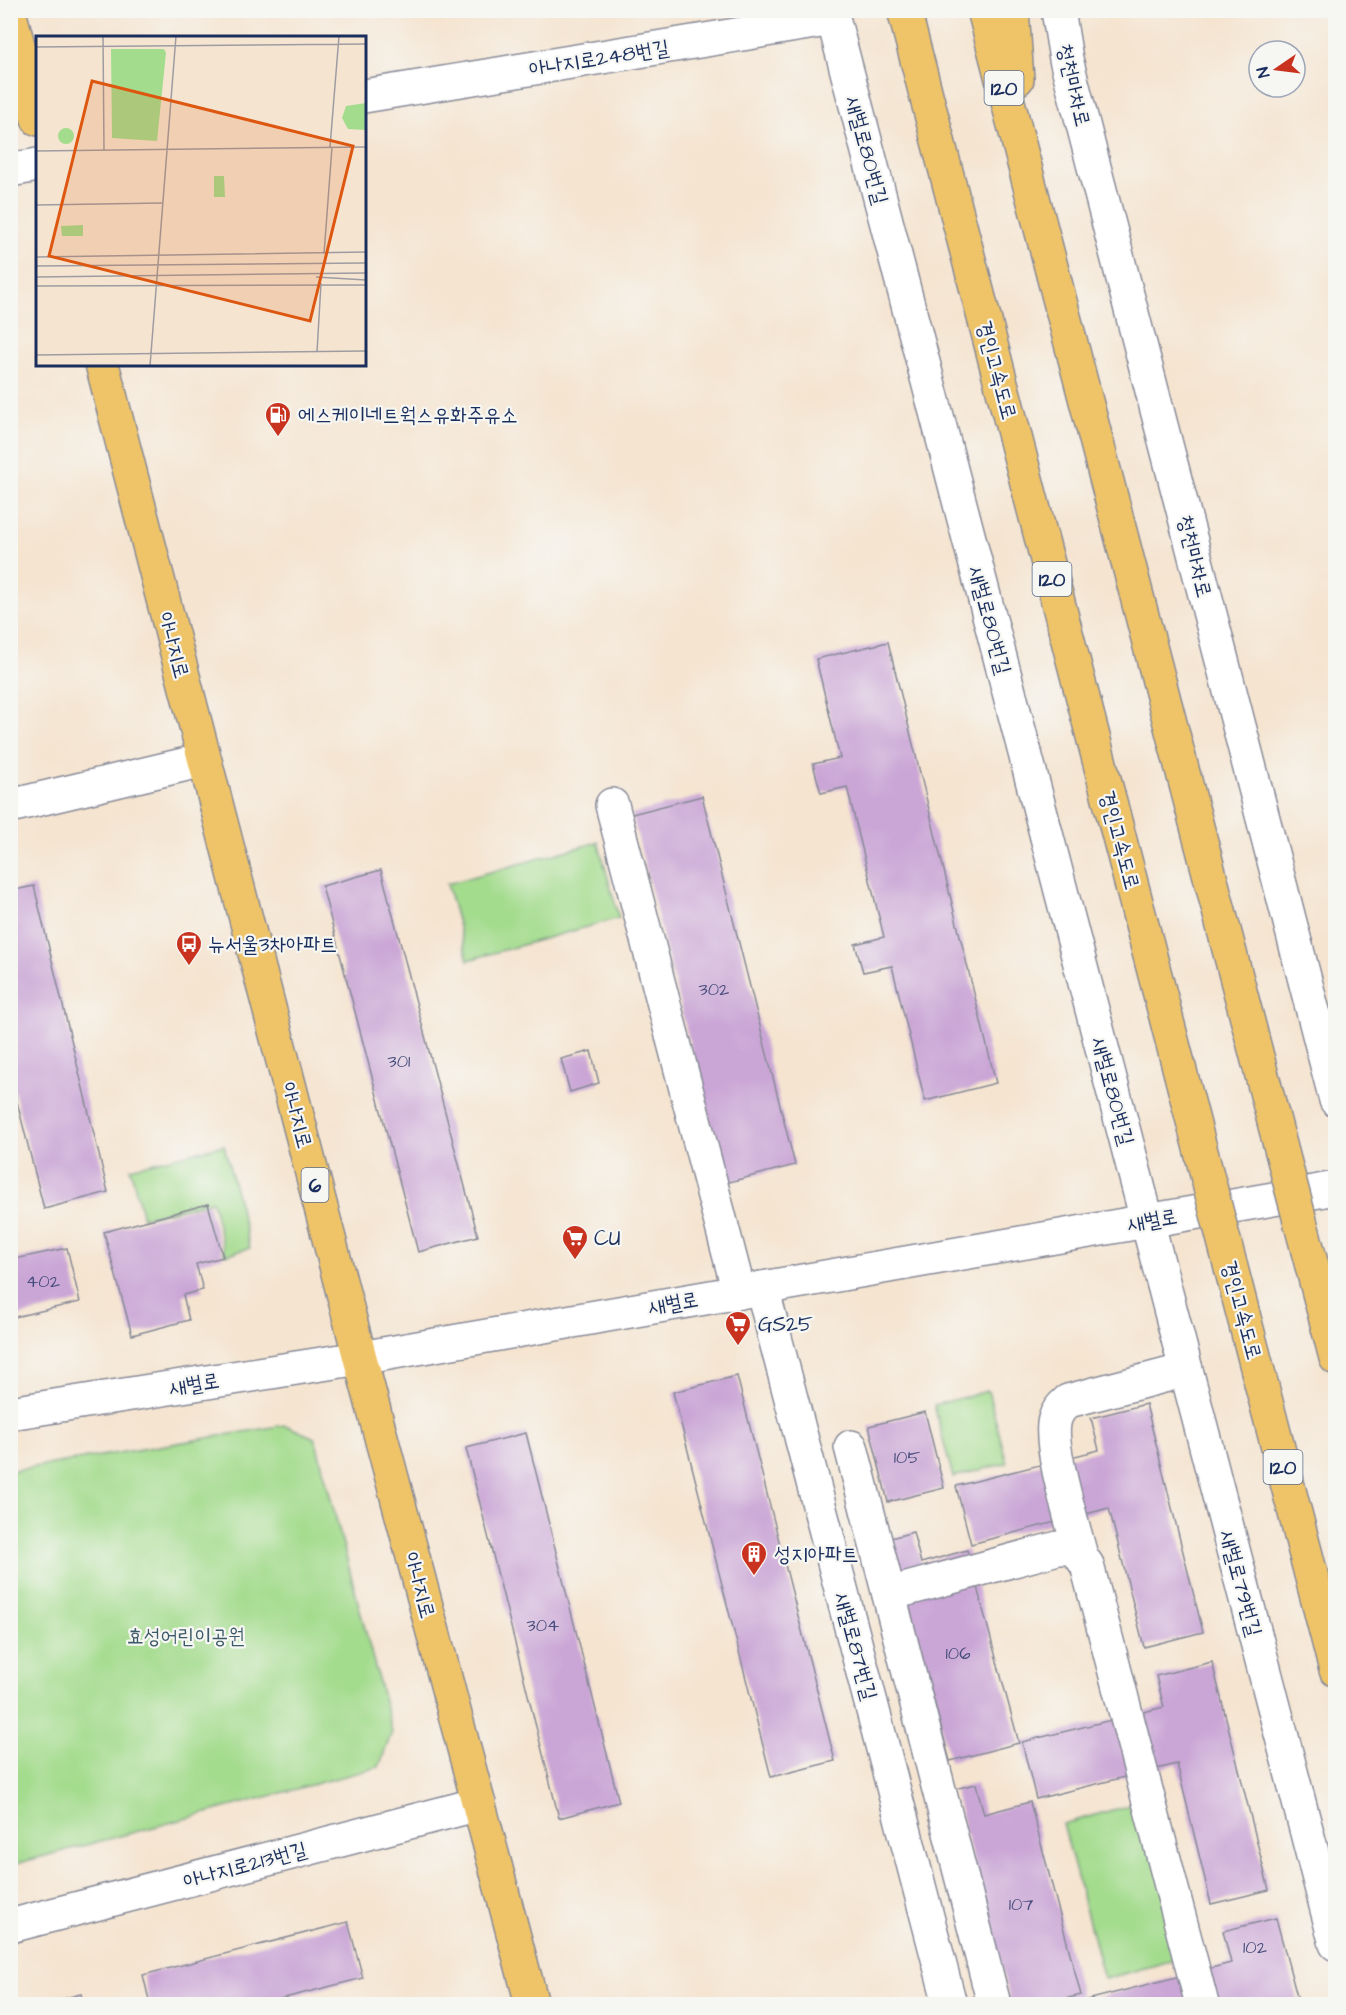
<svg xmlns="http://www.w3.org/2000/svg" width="1346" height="2015" font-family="'Architects Daughter','Poor Story',sans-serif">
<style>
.green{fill:#a4dc8e;stroke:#608676;stroke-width:1.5}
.building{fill:#caa6d6}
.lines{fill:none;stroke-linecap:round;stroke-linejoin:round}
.minor-casing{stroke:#888a97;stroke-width:36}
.major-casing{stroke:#888a97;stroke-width:36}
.highway-casing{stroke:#888a97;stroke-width:36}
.minor{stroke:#fff;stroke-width:33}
.major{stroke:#efc469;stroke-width:33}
.highway{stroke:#efc469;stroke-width:33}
.highway-bridge-casing{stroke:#888a97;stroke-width:36;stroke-linecap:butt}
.highway-bridge{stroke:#efc469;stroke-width:33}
.labels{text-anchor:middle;stroke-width:4.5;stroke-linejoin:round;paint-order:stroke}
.number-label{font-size:18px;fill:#474d7c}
.shield{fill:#f6f6f2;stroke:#5d6b8a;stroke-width:1.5}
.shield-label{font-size:20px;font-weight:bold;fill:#1b2f5e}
.street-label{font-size:21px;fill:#1b2f5e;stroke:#f6f6f2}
.poi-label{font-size:21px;fill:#1b2f5e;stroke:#f6f6f2;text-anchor:start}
.park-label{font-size:21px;fill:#3d5a6a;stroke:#f6f6f2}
.inset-road{fill:none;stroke:#9e9ca2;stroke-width:1.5}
.view{fill:#de5710;fill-opacity:0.15;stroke:#de5710;stroke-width:3}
.inset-edge{fill:none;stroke:#1b2f5e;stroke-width:3}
</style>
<rect width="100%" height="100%" fill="#f6f6f2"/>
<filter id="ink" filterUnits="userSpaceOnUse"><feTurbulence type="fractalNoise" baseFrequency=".0167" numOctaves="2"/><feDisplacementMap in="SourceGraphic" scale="12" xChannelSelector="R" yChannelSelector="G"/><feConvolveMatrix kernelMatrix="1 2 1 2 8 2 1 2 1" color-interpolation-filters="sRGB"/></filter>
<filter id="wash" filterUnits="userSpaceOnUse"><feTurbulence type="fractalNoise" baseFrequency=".008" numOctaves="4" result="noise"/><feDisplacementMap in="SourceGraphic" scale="24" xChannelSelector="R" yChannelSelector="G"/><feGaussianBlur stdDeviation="1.35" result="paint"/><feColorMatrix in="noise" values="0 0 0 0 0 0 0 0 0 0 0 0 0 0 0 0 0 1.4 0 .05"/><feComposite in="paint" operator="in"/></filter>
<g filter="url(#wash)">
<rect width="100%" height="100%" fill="#f5e4d0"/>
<g class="green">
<polygon points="598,842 619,918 468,960 447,884"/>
<polygon points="224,1145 250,1248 225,1255 212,1201 143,1218 130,1168"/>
<polygon points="988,1391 1007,1463 953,1477 934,1405"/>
<polygon points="285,1425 315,1438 392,1732 379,1767 11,1865 11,1471"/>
<polygon points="1141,1802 1182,1958 1104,1979 1063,1824"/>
</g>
<g id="blocks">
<g class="building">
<polygon points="888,642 996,1083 925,1101 892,966 863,972 855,944 884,937 847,787 821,793 813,764 840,758 816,659"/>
<polygon points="702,796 795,1165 725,1183 632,814"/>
<polygon points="381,870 478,1236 418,1252 322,886"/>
<polygon points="34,886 108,1192 44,1209 10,1074 10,891"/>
<polygon points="591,1051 599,1083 570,1092 561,1059"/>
<polygon points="208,1204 223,1257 196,1264 203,1290 183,1295 189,1320 132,1335 104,1232"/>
<polygon points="67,1248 80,1302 10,1318 10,1260"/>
<polygon points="737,1376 835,1761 771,1777 673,1392"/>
<polygon points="1146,1404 1203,1632 1144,1647 1109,1508 971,1544 956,1486 1099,1450 1091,1418"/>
<polygon points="925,1412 944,1488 888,1502 869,1426"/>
<polygon points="526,1433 619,1802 559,1818 466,1448"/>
<polygon points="913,1532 921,1563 967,1550 1019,1743 950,1761 891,1538"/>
<polygon points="1212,1662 1269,1890 1211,1904 1177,1764 1036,1799 1022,1742 1164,1707 1156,1676"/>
<polygon points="976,1784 984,1814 1030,1802 1081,1995 1044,2004 1011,2004 954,1789"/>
<polygon points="1276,1918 1299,2004 1088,2004 1087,2000 1231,1963 1223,1931"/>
<polygon points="348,1922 363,1978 261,2004 150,2004 143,1975"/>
<polygon points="81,1994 84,2004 43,2004"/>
</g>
</g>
</g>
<g filter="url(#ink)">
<use href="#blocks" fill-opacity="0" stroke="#888a97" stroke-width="1.5"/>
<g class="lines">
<defs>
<g id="minor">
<polyline points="831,10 1336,1944"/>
<polyline points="1058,10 1066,59 1336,1100"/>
<polyline points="364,96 833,19"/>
<polyline points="10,170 38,165"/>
<polyline points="612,805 739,1292"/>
<polyline points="10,806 204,760"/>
<polyline points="762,1288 950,2004"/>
<polyline points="10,1413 360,1358 1336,1188"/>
<polyline points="851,1447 994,2004"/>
<path d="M 1081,1556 C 1074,1528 1047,1443 1055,1419 C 1057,1411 1062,1406 1068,1401 L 1186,1370"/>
<polyline points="889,1594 1058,1548 1075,1548 1087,1565 1202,2004"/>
<polyline points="10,1926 479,1804"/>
</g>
<g id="major">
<polyline points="10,15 38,119"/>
<polyline points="102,364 360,1358 532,2004"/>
</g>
<g id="highway">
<polyline points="904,10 1200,1148"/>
<polyline points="984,10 1278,1137"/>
<polyline points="1012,10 1017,79"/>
<polyline points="1308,1251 1336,1358"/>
<polyline points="1230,1264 1336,1670"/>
</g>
</defs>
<use href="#minor" class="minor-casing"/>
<use href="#major" class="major-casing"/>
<use href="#highway" class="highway-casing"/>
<use href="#minor" class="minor"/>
<use href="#major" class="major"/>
<use href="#highway" class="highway"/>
<defs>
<g id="highway-bridge">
<polyline points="1278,1137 1308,1251"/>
<polyline points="1200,1148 1230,1264"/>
</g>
</defs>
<use href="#highway-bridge" class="highway-bridge-casing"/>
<use href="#highway-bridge" class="highway-bridge"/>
</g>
</g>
<defs>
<symbol id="fuel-pin" viewBox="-11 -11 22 30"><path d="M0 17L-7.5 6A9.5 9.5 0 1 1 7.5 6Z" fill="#c8321e" stroke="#f6f6f2"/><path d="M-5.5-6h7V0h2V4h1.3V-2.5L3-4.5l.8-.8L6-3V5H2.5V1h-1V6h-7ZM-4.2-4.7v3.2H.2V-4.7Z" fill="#fff"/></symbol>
<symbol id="bus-pin" viewBox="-11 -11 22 30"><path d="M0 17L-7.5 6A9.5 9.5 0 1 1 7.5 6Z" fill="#c8321e" stroke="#f6f6f2"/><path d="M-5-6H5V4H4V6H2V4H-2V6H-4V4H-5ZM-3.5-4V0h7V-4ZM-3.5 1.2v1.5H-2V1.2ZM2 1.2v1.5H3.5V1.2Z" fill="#fff"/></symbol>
<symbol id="supermarket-pin" viewBox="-11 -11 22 30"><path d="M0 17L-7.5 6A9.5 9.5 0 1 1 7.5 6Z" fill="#c8321e" stroke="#f6f6f2"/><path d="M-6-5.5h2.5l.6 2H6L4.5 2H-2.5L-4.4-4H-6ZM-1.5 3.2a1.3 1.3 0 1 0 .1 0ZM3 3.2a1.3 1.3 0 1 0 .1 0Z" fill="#fff"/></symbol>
<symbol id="building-pin" viewBox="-11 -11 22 30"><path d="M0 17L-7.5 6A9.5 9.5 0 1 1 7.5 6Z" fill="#c8321e" stroke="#f6f6f2"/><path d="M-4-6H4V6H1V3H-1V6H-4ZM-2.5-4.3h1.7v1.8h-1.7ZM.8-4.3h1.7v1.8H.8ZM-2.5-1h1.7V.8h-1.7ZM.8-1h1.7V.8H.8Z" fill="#fff"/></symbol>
</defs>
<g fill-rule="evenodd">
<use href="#fuel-pin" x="263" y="400" width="30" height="40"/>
<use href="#bus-pin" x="174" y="929" width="30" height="40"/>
<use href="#supermarket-pin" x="560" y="1223" width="30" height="40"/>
<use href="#supermarket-pin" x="723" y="1309" width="30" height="40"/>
<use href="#building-pin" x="739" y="1539" width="30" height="40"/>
</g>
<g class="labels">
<g class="number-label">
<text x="714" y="995">302</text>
<text x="399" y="1067">301</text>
<text x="43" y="1287">402</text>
<text x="907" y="1463">105</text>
<text x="543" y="1631">304</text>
<text x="958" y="1659">106</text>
<text x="1021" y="1910">107</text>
<text x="1255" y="1953">102</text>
</g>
<g class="shield">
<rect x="984.5" y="71" width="39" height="34" rx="4.5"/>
<rect x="1032.5" y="562" width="39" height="34" rx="4.5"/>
<rect x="301.5" y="1168" width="27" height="34" rx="4.5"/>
<rect x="1263.5" y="1450" width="39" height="34" rx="4.5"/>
</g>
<g class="shield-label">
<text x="1004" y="95">120</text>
<text x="1052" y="586">120</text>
<text x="315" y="1192">6</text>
<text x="1283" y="1474">120</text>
</g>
<g class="street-label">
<text transform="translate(599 58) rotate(-9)" y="7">아나지로248번길</text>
<text transform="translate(1074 85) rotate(77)" y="7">청천마차로</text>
<text transform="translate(867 150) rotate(75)" y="7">새벌로80번길</text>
<text transform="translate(997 370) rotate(75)" y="7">경인고속도로</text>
<text transform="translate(1195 556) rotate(76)" y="7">청천마차로</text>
<text transform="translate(990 620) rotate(75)" y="7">새벌로80번길</text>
<text transform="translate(174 645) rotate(75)" y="7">아나지로</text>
<text transform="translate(1120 840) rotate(75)" y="7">경인고속도로</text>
<text transform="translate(1113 1091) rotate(75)" y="7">새벌로80번길</text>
<text transform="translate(297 1115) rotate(75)" y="7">아나지로</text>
<text transform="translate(1152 1220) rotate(-10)" y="7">새벌로</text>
<text transform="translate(673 1303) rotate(-10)" y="7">새벌로</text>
<text transform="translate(1242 1310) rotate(75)" y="7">경인고속도로</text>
<text transform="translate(194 1384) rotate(-9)" y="7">새벌로</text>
<text transform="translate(1241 1583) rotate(75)" y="7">새벌로79번길</text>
<text transform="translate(420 1585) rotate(75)" y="7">아나지로</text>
<text transform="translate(856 1646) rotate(75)" y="7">새벌로87번길</text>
<text transform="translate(245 1865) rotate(-15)" y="7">아나지로213번길</text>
</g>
<g class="poi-label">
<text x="298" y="422">에스케이네트웍스유화주유소</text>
<text x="208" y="951">뉴서울3차아파트</text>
<text x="594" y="1245">CU</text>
<text x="758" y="1331">GS25</text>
<text x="774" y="1561">성지아파트</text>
</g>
<g class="park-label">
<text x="186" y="1643">효성어린이공원</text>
</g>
</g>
<g transform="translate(36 36)">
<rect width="330" height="330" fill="#f5e4d0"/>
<path d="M 75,13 L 128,13 L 130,17 L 121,105 L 76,102 ZM 330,67 L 330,94 L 312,93 L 306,82 L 310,70 ZM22 100a8 8 0 1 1 16 0a8 8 0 1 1-16 0ZM 178,140 L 188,140 L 189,161 L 178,161 ZM 47,189 L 47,200 L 26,200 L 25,190 Z" fill="#a4dc8e"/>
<path class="inset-road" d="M 67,0 L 68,114M 0,11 L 330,8M 294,111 L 303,0M 0,115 L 330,111M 0,169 L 126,167M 288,218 L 296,111M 0,221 L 330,216M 0,230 L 330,227M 0,241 L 330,237M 280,241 L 330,244M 0,250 L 330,249M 281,316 L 285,247M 0,319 L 330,315M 114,330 L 140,0"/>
<path class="view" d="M 56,45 L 317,110 L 274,285 L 13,220 Z"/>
<rect width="330" height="330" class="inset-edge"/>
</g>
<rect width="1346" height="2015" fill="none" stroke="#f6f6f2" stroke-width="36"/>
<g transform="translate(1277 69) rotate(256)"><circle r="28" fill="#f6f6f2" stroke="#9ea6b7" stroke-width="1.5"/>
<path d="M0-4.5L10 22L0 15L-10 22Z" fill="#c8321e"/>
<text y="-9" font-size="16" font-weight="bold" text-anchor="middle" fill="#1b2f5e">N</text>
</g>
</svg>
